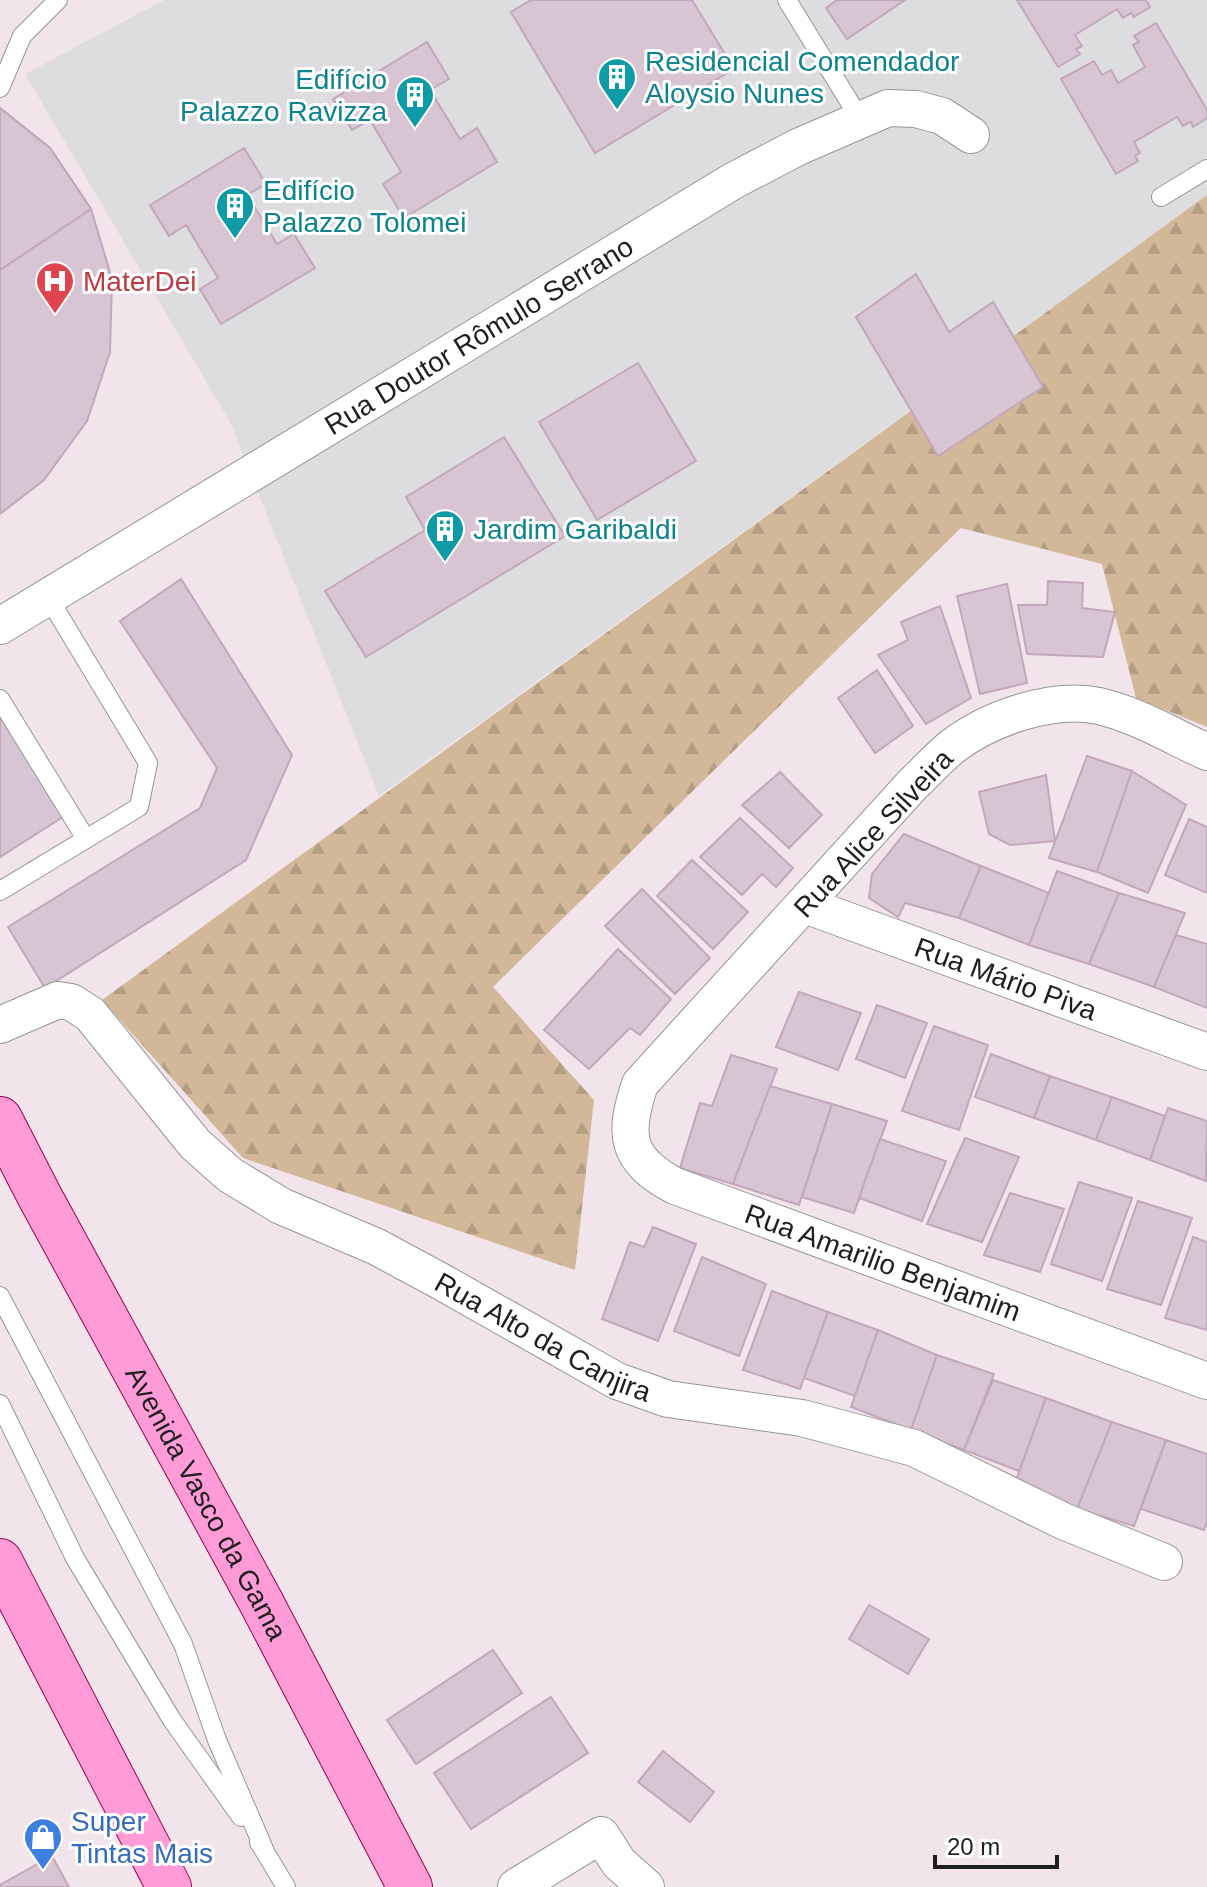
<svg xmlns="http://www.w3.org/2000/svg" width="1207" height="1887" font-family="Arial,sans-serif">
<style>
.residential{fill:#dddcde}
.forest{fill:url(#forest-firs)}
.building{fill:#d8c5d3;stroke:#c3a7bb;stroke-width:2}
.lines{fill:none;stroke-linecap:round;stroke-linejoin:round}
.service-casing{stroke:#969696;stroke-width:20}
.minor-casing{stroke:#969696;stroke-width:38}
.primary-casing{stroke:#9b004c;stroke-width:46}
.service{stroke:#fff;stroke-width:18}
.minor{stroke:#fff;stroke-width:36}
.primary{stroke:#ff9cd7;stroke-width:44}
.labels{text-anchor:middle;stroke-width:6;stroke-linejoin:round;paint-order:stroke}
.culture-label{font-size:28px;fill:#0d838f;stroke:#fff;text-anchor:start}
.health-label{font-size:28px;fill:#be3a42;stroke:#fff;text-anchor:start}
.street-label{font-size:28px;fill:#1f1f1f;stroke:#fff}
.shop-label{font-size:28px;fill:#366cbe;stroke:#fff;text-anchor:start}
</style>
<defs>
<pattern id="forest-firs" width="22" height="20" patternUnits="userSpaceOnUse" patternTransform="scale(2)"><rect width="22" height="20" fill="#d2b898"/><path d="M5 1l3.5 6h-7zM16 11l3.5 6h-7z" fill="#b49e83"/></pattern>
</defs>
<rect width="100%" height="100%" fill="#f1e5eb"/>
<polygon class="residential" points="164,0 1207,0 1207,195 379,796 230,422 25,74"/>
<polygon class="forest" points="1207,195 1207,727 1136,698 1102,564 961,528 493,987 594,1100 575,1270 243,1158 102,1000"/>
<g class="building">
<polygon points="531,0 692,0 734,69 595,153 511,12"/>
<polygon points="837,0 905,0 847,39 826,8"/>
<polygon points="1017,0 1146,0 1150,7 1134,17 1131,13 1123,18 1117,9 1075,35 1082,46 1076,49 1080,54 1058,67"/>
<polygon points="1156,23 1207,110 1207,118 1193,127 1191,122 1183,126 1177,117 1134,142 1140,153 1135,156 1138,161 1116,174 1061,79 1094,61 1102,75 1111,70 1118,83 1145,67 1133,45 1139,42 1134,36"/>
<polygon points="427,42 449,79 430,90 460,139 477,128 497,162 404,218 383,184 401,172 370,120 352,130 333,99"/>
<polygon points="0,108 50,148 91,209 112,279 110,352 87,421 44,480 0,514"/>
<polygon points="0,108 50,148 91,209 0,270"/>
<polygon points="244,148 266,184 247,195 277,244 294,234 315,268 221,324 200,289 218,278 186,225 169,236 150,205"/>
<polygon points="916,274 949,332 993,302 1043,387 938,456 856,317"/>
<polygon points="638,363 696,461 597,520 539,422"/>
<polygon points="504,437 565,536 366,657 325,591 425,530 406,497"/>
<polygon points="181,579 292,755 246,860 45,988 8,927 200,808 217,768 120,621"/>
<polygon points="1048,581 1083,583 1082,608 1115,612 1103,657 1027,654 1018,605 1047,605"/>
<polygon points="1007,584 1027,683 980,694 957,596"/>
<polygon points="940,606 971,698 926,724 878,655 908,640 901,622"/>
<polygon points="877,670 913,726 875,753 838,698"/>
<polygon points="1,718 63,817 0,857 0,719"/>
<polygon points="1087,756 1132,771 1097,872 1049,858"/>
<polygon points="1132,771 1186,805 1148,893 1097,872"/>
<polygon points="780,772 822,815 789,848 742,805"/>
<polygon points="1046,775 1055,841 1010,845 989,834 979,792"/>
<polygon points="740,818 793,868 776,887 762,874 742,895 700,857"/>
<polygon points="1189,819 1207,827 1207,893 1165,875"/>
<polygon points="904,834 981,866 959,918 905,903 898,917 869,898 872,874"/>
<polygon points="692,860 748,912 713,949 657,896"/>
<polygon points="981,866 1049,893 1029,945 959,918"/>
<polygon points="1057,871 1119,893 1089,964 1029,945"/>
<polygon points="642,889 710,958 675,994 605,926"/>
<polygon points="1119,893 1185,913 1154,987 1089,964"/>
<polygon points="1176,935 1207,944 1207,1008 1154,987"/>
<polygon points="618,949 671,999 640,1035 630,1028 589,1069 544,1030"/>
<polygon points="799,992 861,1013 838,1070 776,1047"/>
<polygon points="877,1005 927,1023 905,1078 856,1059"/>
<polygon points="934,1026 988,1045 959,1130 902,1111"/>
<polygon points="991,1054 1050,1076 1034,1118 975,1097"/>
<polygon points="731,1055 777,1069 733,1184 680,1168 700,1103 712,1106"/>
<polygon points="1050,1076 1112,1097 1096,1140 1034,1118"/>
<polygon points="770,1086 832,1104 799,1205 733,1184"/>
<polygon points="1112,1097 1165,1116 1150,1160 1096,1140"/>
<polygon points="832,1104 887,1121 854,1213 802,1197"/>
<polygon points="1168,1108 1207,1121 1206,1181 1150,1160"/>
<polygon points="965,1138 1019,1157 982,1242 927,1224"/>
<polygon points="880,1139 946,1161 922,1221 859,1198"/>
<polygon points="1079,1182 1132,1198 1102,1281 1051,1264"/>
<polygon points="1010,1193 1064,1209 1040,1272 984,1255"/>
<polygon points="1138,1201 1192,1218 1161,1305 1107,1289"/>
<polygon points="653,1227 696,1244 658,1341 602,1319 630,1242 644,1247"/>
<polygon points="1193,1237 1207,1242 1207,1330 1165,1318"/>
<polygon points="702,1257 766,1284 739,1356 674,1331"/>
<polygon points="772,1291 828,1312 800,1389 743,1370"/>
<polygon points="828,1312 878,1330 855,1396 804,1378"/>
<polygon points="878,1330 937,1355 911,1430 851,1407"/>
<polygon points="937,1355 994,1374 964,1450 911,1430"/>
<polygon points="993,1380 1046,1398 1019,1471 964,1450"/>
<polygon points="1046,1398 1112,1422 1077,1509 1015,1483"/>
<polygon points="1112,1422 1166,1440 1134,1526 1077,1509"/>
<polygon points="1166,1440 1207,1454 1207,1522 1204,1530 1141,1509"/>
<polygon points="869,1605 929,1639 908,1674 849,1639"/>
<polygon points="493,1650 522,1693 416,1764 387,1720"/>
<polygon points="551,1697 588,1753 471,1829 434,1773"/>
<polygon points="663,1751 714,1792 690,1822 638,1782"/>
<polygon points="52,1856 69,1887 0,1887 0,1885"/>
</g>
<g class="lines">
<defs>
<g id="service">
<polyline points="787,0 860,119"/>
<polyline points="0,88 22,36 58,0"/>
<polyline points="1161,197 1207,169"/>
<polyline points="0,699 86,839"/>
<polyline points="0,891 139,807 148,763 48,597"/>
<polyline points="0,1296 183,1644 217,1740 264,1849"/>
<polyline points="0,1404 75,1558 172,1720 241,1817"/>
<polyline points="259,1842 286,1887"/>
</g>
<g id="minor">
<path id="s1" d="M 0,626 L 733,181 L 798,147 L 888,108 L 916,109 L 942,116 L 971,135"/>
<path id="s2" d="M 1207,752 C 1172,736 1137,715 1099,706 C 1053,696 990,718 953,746 C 939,757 926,772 913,784 L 640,1084 C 623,1135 625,1159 675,1186 L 1207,1381"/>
<path id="s3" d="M 805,905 L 1207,1052"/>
<path id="s4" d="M 0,1025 L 58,1000 L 71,1002 L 90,1014 L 195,1144 L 230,1175 L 281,1206 L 377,1247 L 440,1281 L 617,1381 L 668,1399 L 802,1418 L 914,1448 L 1063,1521 L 1164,1562"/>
<polyline points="516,1887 601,1835 619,1863 646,1887"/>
</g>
<g id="primary">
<path id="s5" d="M 0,1119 L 40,1197 L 261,1602 L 410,1887"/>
<polyline points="0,1561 169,1887"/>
</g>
</defs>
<use href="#service" class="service-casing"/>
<use href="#minor" class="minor-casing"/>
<use href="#primary" class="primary-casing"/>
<use href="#service" class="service"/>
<use href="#minor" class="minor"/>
<use href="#primary" class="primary"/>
</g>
<defs>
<symbol id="building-pin" viewBox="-11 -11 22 30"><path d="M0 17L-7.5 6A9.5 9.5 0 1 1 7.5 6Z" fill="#0f9aa8" stroke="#fff"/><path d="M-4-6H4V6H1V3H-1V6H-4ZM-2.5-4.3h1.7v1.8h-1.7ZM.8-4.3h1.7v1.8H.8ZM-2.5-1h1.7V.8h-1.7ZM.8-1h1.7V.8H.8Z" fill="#fff"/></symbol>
<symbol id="hospital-pin" viewBox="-11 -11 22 30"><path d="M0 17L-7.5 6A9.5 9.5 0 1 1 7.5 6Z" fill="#e0444e" stroke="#fff"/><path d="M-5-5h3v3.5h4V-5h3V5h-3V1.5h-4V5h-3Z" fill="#fff"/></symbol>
<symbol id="shop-pin" viewBox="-11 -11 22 30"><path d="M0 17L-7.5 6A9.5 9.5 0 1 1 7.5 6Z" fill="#3f7fe0" stroke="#fff"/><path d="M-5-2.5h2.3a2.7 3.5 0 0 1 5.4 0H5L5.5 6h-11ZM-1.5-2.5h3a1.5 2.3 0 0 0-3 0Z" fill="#fff"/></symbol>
</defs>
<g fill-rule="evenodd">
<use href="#building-pin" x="595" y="55" width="44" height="60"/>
<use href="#building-pin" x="393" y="73" width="44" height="60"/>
<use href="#building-pin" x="213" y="184" width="44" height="60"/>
<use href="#hospital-pin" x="33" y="259" width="44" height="60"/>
<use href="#building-pin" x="423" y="507" width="44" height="60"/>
<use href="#shop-pin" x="21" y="1815" width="44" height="60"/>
</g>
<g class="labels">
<g class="culture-label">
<text x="645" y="71">Residencial Comendador<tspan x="645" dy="32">Aloysio Nunes</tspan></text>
<text x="387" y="89" text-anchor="end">Edifício<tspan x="387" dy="32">Palazzo Ravizza</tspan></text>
<text x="263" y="200">Edifício<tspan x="263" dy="32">Palazzo Tolomei</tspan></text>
<text x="473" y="539">Jardim Garibaldi</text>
</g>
<g class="health-label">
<text x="83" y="291">MaterDei</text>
</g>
<g class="street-label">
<text dy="10" stroke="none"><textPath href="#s1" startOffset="560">Rua Doutor Rômulo Serrano</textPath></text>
<text transform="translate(873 833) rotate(-47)" y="10">Rua Alice Silveira</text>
<text dy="10" stroke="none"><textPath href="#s3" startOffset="214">Rua Mário Piva</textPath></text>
<text dy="10" stroke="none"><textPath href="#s2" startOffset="1078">Rua Amarilio Benjamim</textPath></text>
<text dy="10" stroke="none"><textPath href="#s4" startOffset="666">Rua Alto da Canjira</textPath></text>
<text dy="10" stroke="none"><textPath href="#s5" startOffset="436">Avenida Vasco da Gama</textPath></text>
</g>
<g class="shop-label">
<text x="71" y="1831">Super<tspan x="71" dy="32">Tintas Mais</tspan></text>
</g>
</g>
<path d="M935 1855v12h122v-12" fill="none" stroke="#1f1f1f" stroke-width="4"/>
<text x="947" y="1855" font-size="24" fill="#1f1f1f" stroke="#ffffff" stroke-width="6" paint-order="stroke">20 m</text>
</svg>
